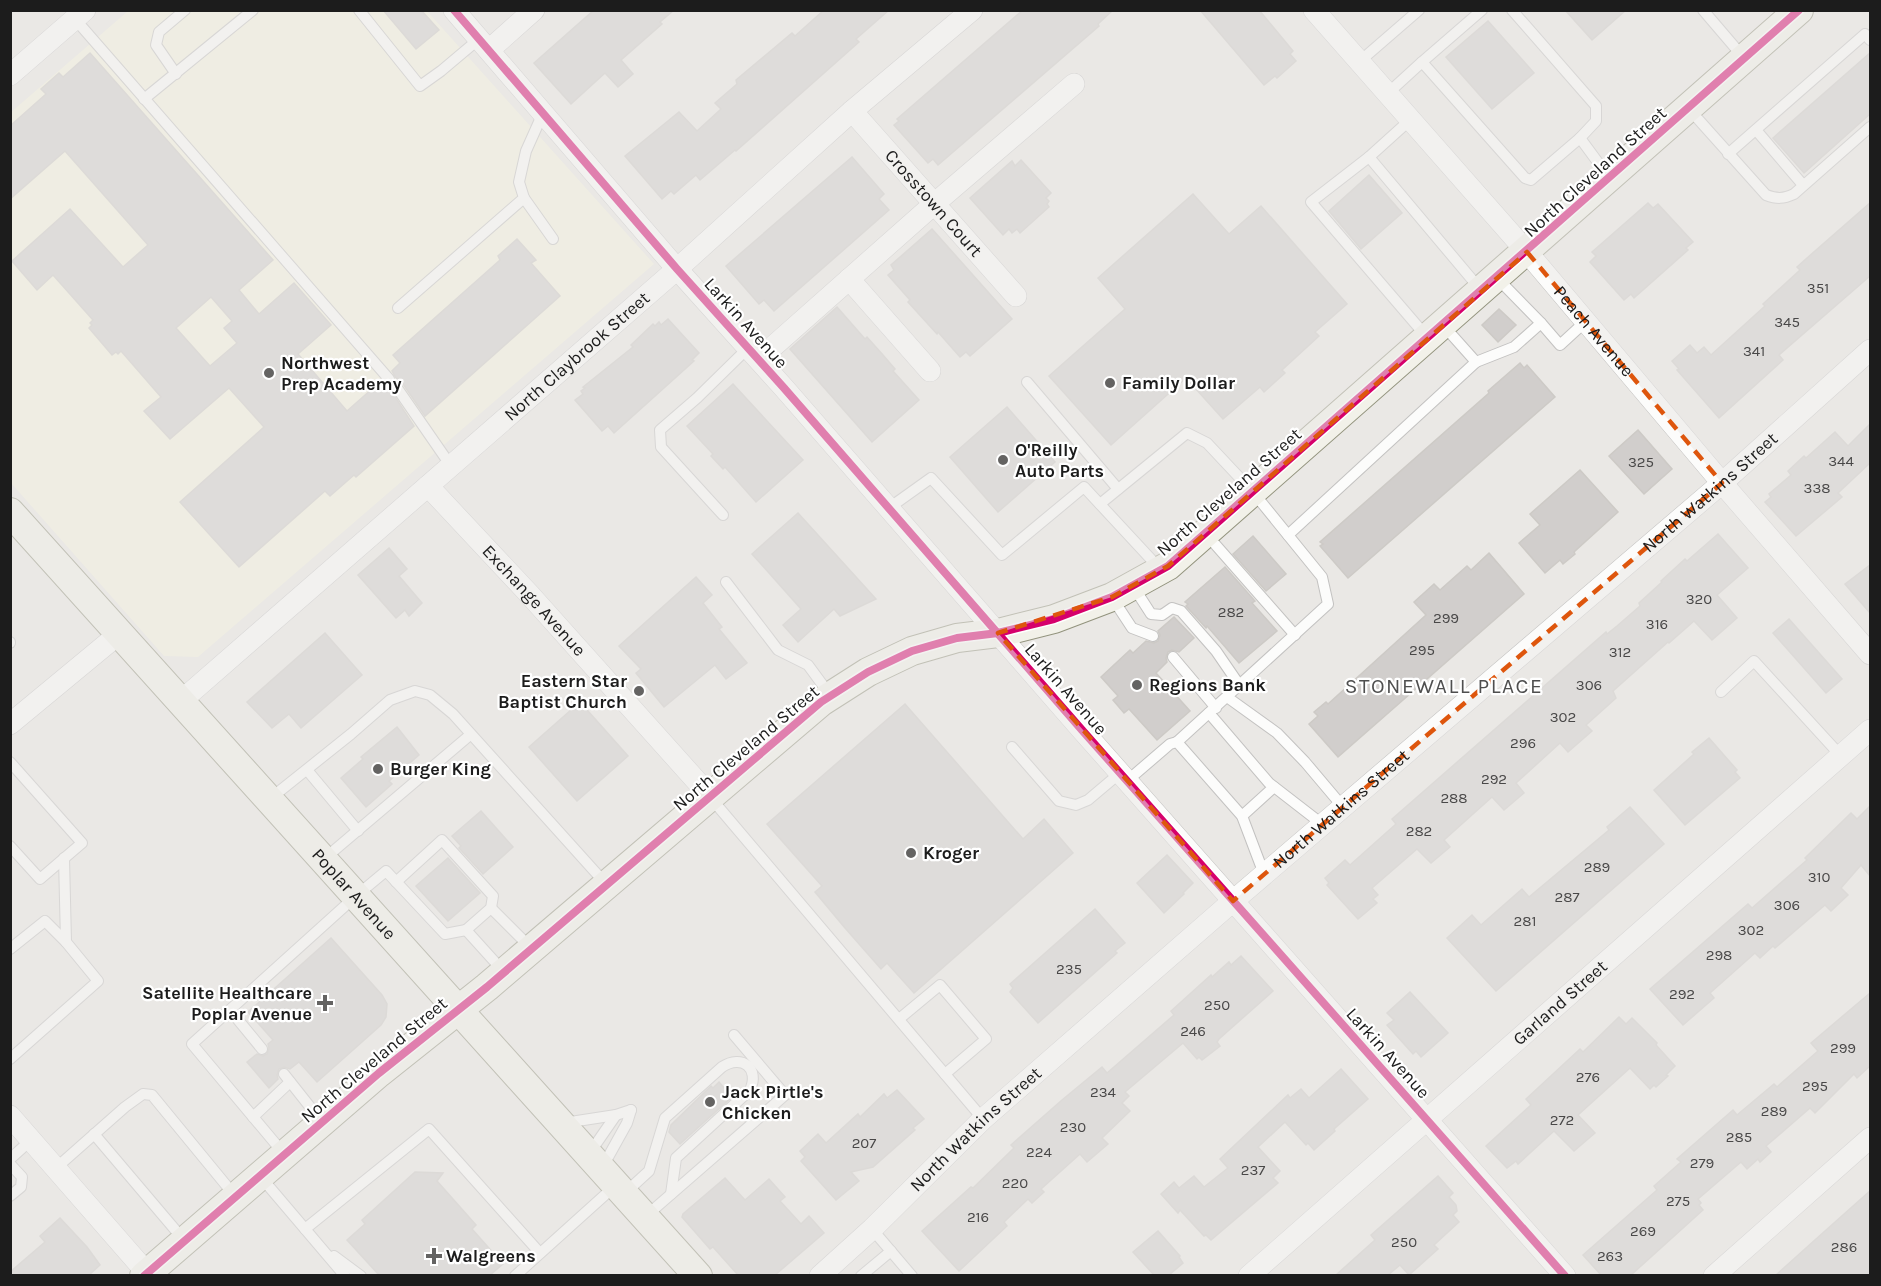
<svg xmlns="http://www.w3.org/2000/svg" width="1881" height="1286" font-family="Karla,sans-serif">
<style>
.education{fill:#f6f4df}
.building{fill:#d1cecc;stroke:#cdcac6;stroke-width:1.5;fill-rule:evenodd}
.lines{fill:none;stroke-linecap:round;stroke-linejoin:round}
.lane-casing{stroke:#c3c2c1;stroke-width:12}
.street-casing{stroke:#c3c2c1;stroke-width:22}
.secondary-casing{stroke:#92937d;stroke-width:30}
.lane{stroke:#fcfcfb;stroke-width:10}
.street{stroke:#fcfcfb;stroke-width:21}
.secondary{stroke:#f2f1e9;stroke-width:28}
.cycleway-casing{stroke:#fff;stroke-width:11}
.cycleway{stroke:#d6006c;stroke-width:8}
.marked{fill:none;stroke:#de560d;stroke-width:4.5;stroke-dasharray:12 8;stroke-linejoin:round}
.poi-dot{fill:#646362;stroke:#fff;stroke-width:2}
.labels{text-anchor:middle;stroke-width:4.5;stroke-linejoin:round;paint-order:stroke}
.number-label{font-size:15px;fill:#494848}
.street-label{font-size:18px;fill:#1c1c1c;stroke:#fff}
.poi-label{font-size:18px;font-weight:bold;fill:#1c1c1c;stroke:#fff;text-anchor:start}
.quarter-label{font-size:21px;letter-spacing:1.5px;fill:#4f4f4f;stroke:#fff}
</style>
<rect width="100%" height="100%" fill="#eae8e5"/>
<polygon class="education" points="128,11 427,11 654,264 198,657 164,656 11,483 10,113"/>
<g class="building">
<polygon points="383,10 421,10 439,30 416,49"/>
<polygon points="594,10 674,10 660,22 662,24 621,60 633,74 618,87 605,73 571,104 534,63"/>
<polygon points="824,10 889,10 856,39 859,42 736,151 735,150 700,180 696,175 674,194 671,191 662,199 625,156 679,112 697,131 721,109 715,103 737,84 736,80 792,33 795,36"/>
<polygon points="1023,10 1113,10 1098,24 1099,26 938,165 933,159 928,163 894,125 899,121 897,119"/>
<polygon points="1200,10 1259,10 1293,51 1290,54 1296,61 1277,78 1275,76 1264,85"/>
<polygon points="1565,10 1626,10 1592,40"/>
<polygon points="1488,21 1534,73 1492,109 1446,57"/>
<path d="M 90,53 L 273,260 L 239,290 L 259,314 L 294,283 L 331,325 L 298,354 L 347,411 L 381,381 L 388,386 L 414,426 L 356,477 L 354,475 L 330,496 L 325,491 L 239,567 L 180,502 L 264,427 L 229,388 L 170,439 L 144,411 L 161,397 L 121,351 L 118,354 L 116,352 L 112,355 L 89,328 L 92,325 L 90,323 L 93,320 L 53,275 L 37,290 L 12,261 L 70,209 L 123,267 L 148,245 L 65,151 L 10,199 L 10,126 L 46,94 L 41,89 L 59,73 L 63,77 ZM 211,297 L 232,321 L 224,328 L 237,343 L 210,366 L 176,328 Z"/>
<polygon points="1870,53 1870,114 1804,173 1773,138"/>
<polygon points="852,157 884,194 879,199 889,210 774,311 764,300 759,304 726,266"/>
<polygon points="1021,160 1051,193 1046,198 1049,201 1047,204 1049,207 1020,233 1017,229 1012,233 1009,229 1003,235 970,198 1012,161 1015,166"/>
<polygon points="1369,175 1402,213 1361,249 1329,211"/>
<polygon points="1193,194 1229,234 1261,206 1347,304 1315,332 1319,336 1282,370 1285,373 1264,392 1260,387 1223,419 1186,378 1111,445 1049,376 1125,309 1098,278"/>
<polygon points="1648,203 1653,208 1658,204 1693,242 1686,248 1688,250 1634,298 1631,294 1624,300 1590,262 1596,256 1592,252"/>
<polygon points="1870,203 1870,276 1779,355 1783,360 1719,418 1677,370 1679,369 1672,361 1690,345 1697,353 1704,347 1711,355 1765,306 1763,304 1800,270 1797,267 1807,258"/>
<polygon points="932,229 1012,319 970,356 966,352 960,357 938,332 937,334 908,302 910,300 888,275 894,270 891,265"/>
<polygon points="517,239 536,260 531,263 560,296 425,416 401,381 396,378 392,371 400,363 393,355 500,260 498,256"/>
<polygon points="837,307 865,339 867,337 883,355 895,369 893,371 919,400 872,442 790,349"/>
<polygon points="1499,309 1516,325 1498,342 1482,325"/>
<polygon points="668,319 699,353 692,360 694,361 614,433 608,426 602,431 575,400 583,394 581,391 585,388 583,387 633,347 631,345 653,324 655,326 659,322 661,325"/>
<polygon points="1520,363 1524,368 1527,365 1555,397 1348,578 1320,546 1323,544 1320,542 1489,393 1488,391"/>
<polygon points="733,384 803,460 756,502 725,467 723,469 711,456 713,454 687,426"/>
<polygon points="1007,407 1055,462 998,512 950,457"/>
<polygon points="1870,424 1870,463 1838,493 1842,497 1796,536 1765,502 1771,497 1769,494 1791,475 1788,471 1804,456 1806,458 1835,432 1848,446"/>
<polygon points="1638,430 1672,469 1644,494 1609,456"/>
<polygon points="1580,470 1618,512 1574,552 1575,554 1563,564 1560,560 1545,573 1519,543 1540,525 1530,514"/>
<polygon points="798,513 876,599 840,616 834,609 798,642 783,625 801,609 752,554"/>
<polygon points="1718,534 1748,568 1717,595 1737,618 1712,640 1694,621 1669,643 1668,642 1613,691 1616,698 1586,725 1592,731 1568,752 1560,743 1516,783 1524,793 1504,810 1492,797 1444,840 1450,847 1431,863 1417,849 1372,888 1378,895 1373,899 1377,903 1358,919 1327,885 1329,883 1325,878 1345,860 1350,865 1396,824 1392,819 1606,632 1607,634 1617,626 1640,606 1639,603 1662,582 1661,581 1685,559 1687,561"/>
<polygon points="1253,536 1286,574 1266,591 1233,554"/>
<polygon points="389,548 407,569 399,576 422,603 409,616 405,610 396,618 358,575"/>
<polygon points="1489,553 1524,594 1338,757 1309,724 1318,716 1314,712 1326,702 1328,704 1426,615 1414,602 1434,584 1440,590 1467,566 1471,570"/>
<polygon points="1870,565 1870,613 1845,584"/>
<polygon points="1225,567 1255,601 1252,603 1277,631 1239,663 1207,626 1206,628 1186,606 1188,604 1185,602"/>
<polygon points="696,577 712,595 703,603 722,627 719,629 747,663 726,679 715,665 664,707 636,673 641,669 619,646"/>
<polygon points="1174,617 1194,638 1179,652 1172,650 1168,652 1166,658 1167,662 1156,673 1190,711 1157,740 1129,709 1124,713 1113,700 1118,696 1101,677 1130,650 1133,653 1146,641 1154,643 1158,641 1160,635 1158,631"/>
<polygon points="1789,619 1842,679 1826,693 1773,633"/>
<polygon points="325,633 362,675 301,728 289,714 272,728 247,702"/>
<polygon points="580,702 628,756 577,801 529,747"/>
<polygon points="905,704 1023,839 1044,819 1073,853 914,993 887,963 881,969 845,928 815,892 822,886 767,824"/>
<polygon points="397,727 419,755 389,781 392,784 366,807 341,778 363,759 361,757"/>
<polygon points="1709,738 1737,770 1735,772 1740,778 1685,825 1654,790 1694,754 1692,752"/>
<polygon points="1870,806 1870,876 1861,865 1841,888 1848,895 1831,911 1825,905 1775,948 1773,946 1760,958 1755,953 1710,993 1714,998 1683,1025 1650,989 1748,904 1752,908 1807,860 1805,858 1851,813 1857,819"/>
<polygon points="1630,807 1664,844 1496,991 1447,938 1472,915 1481,925 1522,889 1529,897 1609,830 1607,827"/>
<polygon points="481,811 513,847 483,874 459,848 461,846 452,836"/>
<polygon points="1167,855 1193,883 1183,893 1184,894 1164,913 1137,883"/>
<polygon points="448,858 480,893 448,921 416,886"/>
<polygon points="1095,909 1125,943 1115,951 1117,953 1038,1023 1010,992 1013,988 1010,984"/>
<polygon points="331,938 382,995 387,1004 386,1017 381,1025 317,1082 299,1062 290,1069 284,1067 279,1069 277,1075 278,1079 269,1088 247,1062 257,1054 263,1056 267,1054 269,1048 268,1044 273,1040 248,1012"/>
<polygon points="1241,956 1273,991 1219,1039 1217,1042 1220,1046 1202,1060 1199,1057 1197,1059 1183,1043 1125,1092 1129,1096 1122,1103 1130,1111 1102,1138 1108,1144 1087,1162 1080,1154 1041,1189 1044,1192 1032,1203 1028,1199 1004,1222 1007,1226 959,1271 922,1231 971,1187 973,1188 1014,1148 1011,1145 1062,1100 1102,1067 1107,1073 1174,1015 1171,1011 1211,975 1212,977 1229,962 1231,965"/>
<polygon points="1410,992 1448,1033 1421,1057 1416,1051 1413,1054 1387,1025 1394,1020 1387,1013"/>
<polygon points="1870,993 1870,1066 1857,1078 1854,1074 1815,1113 1810,1108 1766,1146 1771,1152 1760,1162 1758,1159 1747,1169 1741,1162 1698,1199 1701,1203 1699,1205 1703,1210 1631,1275 1601,1275 1583,1255 1657,1190 1654,1186 1681,1162 1677,1159 1733,1110 1737,1115 1774,1084 1777,1087 1818,1051 1811,1043"/>
<polygon points="1619,1017 1626,1024 1632,1018 1657,1043 1656,1045 1675,1066 1666,1075 1668,1076 1656,1087 1654,1085 1650,1089 1630,1068 1578,1115 1595,1133 1574,1151 1554,1131 1518,1164 1516,1161 1507,1168 1486,1146 1531,1105 1526,1099 1580,1049 1583,1052"/>
<polygon points="1341,1069 1368,1099 1334,1129 1335,1131 1314,1150 1308,1143 1306,1145 1285,1122 1258,1147 1280,1171 1273,1178 1278,1183 1211,1240 1206,1235 1204,1236 1180,1210 1178,1213 1161,1194 1174,1182 1179,1188 1194,1176 1204,1187 1228,1168 1220,1159 1288,1095 1290,1098 1301,1089 1309,1098"/>
<polygon points="719,1082 732,1097 680,1144 669,1132 671,1125 711,1086 713,1088"/>
<polygon points="897,1090 924,1119 913,1128 915,1130 873,1167 851,1172 859,1181 836,1200 801,1161 805,1157 800,1151 818,1134 826,1143 858,1114 860,1117 884,1094 887,1098"/>
<polygon points="415,1172 443,1173 437,1181 476,1225 472,1229 503,1264 490,1275 379,1275 347,1240 365,1224 362,1220"/>
<polygon points="1438,1176 1453,1193 1449,1197 1456,1205 1457,1211 1453,1215 1459,1222 1434,1245 1438,1249 1409,1275 1400,1265 1388,1275 1336,1275 1375,1240 1371,1235"/>
<polygon points="725,1178 745,1200 769,1179 785,1197 780,1201 801,1224 809,1216 824,1233 775,1275 738,1275 713,1247 710,1249 682,1217 683,1214"/>
<polygon points="1870,1191 1870,1275 1776,1275 1816,1239"/>
<polygon points="60,1218 87,1247 100,1265 89,1275 10,1275 10,1272 45,1242 40,1236"/>
<polygon points="1158,1231 1180,1256 1179,1257 1183,1263 1169,1275 1154,1275 1133,1252"/>
</g>
<g class="lines">
<defs>
<g id="lane">
<polyline points="359,10 420,86 441,71 479,39"/>
<polyline points="1512,10 1596,106 1596,121 1580,138"/>
<polyline points="1703,10 1744,58"/>
<polyline points="75,19 389,379"/>
<polyline points="1359,62 1419,10"/>
<polyline points="1422,62 1482,10"/>
<polyline points="176,74 156,45 159,32 185,10"/>
<polyline points="1387,94 1422,62 1525,178 1531,180 1580,138 1608,176"/>
<polyline points="144,99 253,10"/>
<path d="M 1689,109 L 1766,195 C 1777,199 1783,199 1794,194 L 1870,127"/>
<polyline points="1410,120 1369,157 1480,289"/>
<polyline points="1756,130 1803,185"/>
<polyline points="1728,154 1865,34 1870,40"/>
<polyline points="1369,157 1311,202 1426,336"/>
<polyline points="524,198 553,239"/>
<polyline points="398,308 524,198 519,182 526,151 543,113"/>
<polyline points="1541,323 1560,345 1585,322"/>
<polyline points="1476,362 1514,347 1541,323 1497,278"/>
<polyline points="1027,382 1118,489"/>
<polyline points="395,385 451,466"/>
<polyline points="1100,504 1187,433 1207,443 1253,492 1322,577 1328,604 1177,742"/>
<polyline points="889,508 931,478 1002,555 1084,487 1161,570"/>
<polyline points="723,515 661,447 660,430 697,398 748,348"/>
<polyline points="1206,534 1295,635"/>
<polyline points="1288,535 1476,362 1443,325"/>
<polyline points="726,582 778,650 808,665 830,695"/>
<polyline points="1133,586 1151,614 1162,615 1172,608 1181,611 1216,651 1240,686"/>
<polyline points="1113,599 1132,628 1153,636"/>
<polyline points="10,642 10,643"/>
<polyline points="1173,657 1216,708"/>
<polyline points="1721,692 1754,661 1841,756"/>
<polyline points="1227,697 1277,733 1305,762 1343,807"/>
<polyline points="1209,713 1269,783 1322,824"/>
<polyline points="1012,747 1059,801 1076,805 1088,800 1120,773"/>
<polyline points="10,762 82,843 40,879 10,846"/>
<polyline points="307,770 358,831"/>
<polyline points="1127,781 1170,744 1177,742 1242,816 1264,874"/>
<polyline points="710,797 983,1119"/>
<polyline points="271,798 351,734 390,700 415,691 430,695 453,714 606,884"/>
<polyline points="1242,816 1274,787"/>
<polyline points="324,859 470,735"/>
<polyline points="396,882 442,840 493,896 491,908 466,930 504,972"/>
<polyline points="491,908 531,948"/>
<polyline points="10,949 45,921 66,942"/>
<polyline points="230,1010 262,1049"/>
<polyline points="899,1019 940,985 986,1039 945,1074"/>
<polyline points="10,1059 98,981 66,942 64,858"/>
<polyline points="284,1074 322,1122"/>
<polyline points="253,1117 290,1082"/>
<polyline points="564,1123 616,1115 631,1110"/>
<polyline points="94,1134 183,1239"/>
<polyline points="589,1154 616,1115"/>
<polyline points="285,1155 192,1044 356,896 386,871 445,934 466,930"/>
<polyline points="10,1159 31,1140"/>
<polyline points="10,1164 22,1177 21,1187 10,1196"/>
<polyline points="56,1168 125,1107 143,1094 152,1095 235,1196"/>
<polyline points="602,1168 627,1123 631,1110"/>
<polyline points="260,1176 345,1276"/>
<path d="M 625,1193 L 649,1171 L 665,1118 L 722,1067 C 742,1054 760,1068 750,1090 L 676,1158 L 671,1194"/>
<polyline points="646,1216 785,1095 734,1035"/>
<polyline points="305,1229 429,1129 540,1253"/>
<polyline points="872,1229 912,1276"/>
<polyline points="334,1256 361,1276"/>
<polyline points="515,1276 616,1185"/>
<polyline points="861,1276 891,1251"/>
</g>
<g id="street">
<polyline points="454,10 677,269 784,388 1082,730 1565,1276"/>
<path id="s1" d="M 1314,10 L 1527,252 L 1722,483 L 1870,654"/>
<polyline points="489,50 534,10"/>
<polyline points="10,75 85,10"/>
<path id="s2" d="M 852,111 L 1016,296"/>
<polyline points="849,279 930,371"/>
<polyline points="759,359 934,204 1074,84"/>
<path id="s3" d="M 428,486 L 530,595 L 710,796"/>
<path id="s4" d="M 181,701 L 677,269 L 852,111 L 972,10"/>
<polyline points="10,724 120,633"/>
<polyline points="10,1116 147,1273"/>
<path id="s5" d="M 820,1276 L 872,1229 L 983,1119 L 1233,901 L 1722,483 L 1870,350"/>
<path id="s6" d="M 1249,1276 L 1870,730"/>
<polyline points="1714,1276 1870,1138"/>
</g>
<g id="secondary">
<path id="s7" d="M 10,512 L 698,1276"/>
<polyline points="144,1276 379,1073 487,987 821,702 868,672 912,651 957,638 998,633 1054,619 1112,597 1168,566 1799,10"/>
</g>
</defs>
<use href="#lane" class="lane-casing"/>
<use href="#street" class="street-casing"/>
<use href="#secondary" class="secondary-casing"/>
<use href="#lane" class="lane"/>
<use href="#street" class="street"/>
<use href="#secondary" class="secondary"/>
<defs>
<g id="cycleway">
<polyline points="454,10 677,269 784,388 1082,730 1565,1276"/>
<polyline points="144,1276 379,1073 487,987 821,702 868,672 912,651 957,638 998,633 1054,619 1112,597 1168,566 1799,10"/>
</g>
</defs>
<use href="#cycleway" class="cycleway-casing"/>
<use href="#cycleway" class="cycleway"/>
</g>
<path d="M0 0H1881V1286H0ZM 1527,252 L 1722,483 L 1233,901 L 998,633 L 1112,597 L 1168,566 Z" fill="#eae8e5" fill-opacity=".55" fill-rule="evenodd"/>
<path class="marked" d="M 1527,252 L 1722,483 L 1233,901 L 998,633 L 1112,597 L 1168,566 Z"/>
<g class="poi-dot">
<circle cx="269" cy="373" r="6"/>
<circle cx="1110" cy="383" r="6"/>
<circle cx="1003" cy="460" r="6"/>
<circle cx="1137" cy="685" r="6"/>
<circle cx="639" cy="691" r="6"/>
<circle cx="378" cy="769" r="6"/>
<circle cx="911" cy="853" r="6"/>
<path d="M322 994h6v6h6v6h-6v6h-6v-6h-6v-6h6z"/>
<circle cx="710" cy="1102" r="6"/>
<path d="M431 1247h6v6h6v6h-6v6h-6v-6h-6v-6h6z"/>
</g>
<g class="labels">
<g class="number-label">
<text x="1818" y="293">351</text>
<text x="1787" y="327">345</text>
<text x="1754" y="356">341</text>
<text x="1841" y="466">344</text>
<text x="1641" y="467">325</text>
<text x="1817" y="493">338</text>
<text x="1699" y="604">320</text>
<text x="1231" y="617">282</text>
<text x="1446" y="623">299</text>
<text x="1657" y="629">316</text>
<text x="1422" y="655">295</text>
<text x="1620" y="657">312</text>
<text x="1589" y="690">306</text>
<text x="1563" y="722">302</text>
<text x="1523" y="748">296</text>
<text x="1494" y="784">292</text>
<text x="1454" y="803">288</text>
<text x="1419" y="836">282</text>
<text x="1597" y="872">289</text>
<text x="1819" y="882">310</text>
<text x="1567" y="902">287</text>
<text x="1787" y="910">306</text>
<text x="1525" y="926">281</text>
<text x="1751" y="935">302</text>
<text x="1719" y="960">298</text>
<text x="1069" y="974">235</text>
<text x="1682" y="999">292</text>
<text x="1217" y="1010">250</text>
<text x="1193" y="1036">246</text>
<text x="1843" y="1053">299</text>
<text x="1588" y="1082">276</text>
<text x="1815" y="1091">295</text>
<text x="1103" y="1097">234</text>
<text x="1774" y="1116">289</text>
<text x="1562" y="1125">272</text>
<text x="1073" y="1132">230</text>
<text x="1739" y="1142">285</text>
<text x="864" y="1148">207</text>
<text x="1039" y="1157">224</text>
<text x="1702" y="1168">279</text>
<text x="1253" y="1175">237</text>
<text x="1015" y="1188">220</text>
<text x="1678" y="1206">275</text>
<text x="978" y="1222">216</text>
<text x="1643" y="1236">269</text>
<text x="1404" y="1247">250</text>
<text x="1844" y="1252">286</text>
<text x="1610" y="1261">263</text>
</g>
<g class="street-label">
<text transform="translate(1595 172) rotate(-42)" y="6">North Cleveland Street</text>
<text dy="6" stroke="none"><textPath href="#s2" startOffset="123">Crosstown Court</textPath></text>
<text transform="translate(746 323) rotate(48)" y="6">Larkin Avenue</text>
<text dy="6" stroke="none"><textPath href="#s1" startOffset="426">Peach Avenue</textPath></text>
<text dy="6" stroke="none"><textPath href="#s4" startOffset="525">North Claybrook Street</textPath></text>
<text transform="translate(1229 492) rotate(-41)" y="6">North Cleveland Street</text>
<text dy="6" stroke="none"><textPath href="#s5" startOffset="1186">North Watkins Street</textPath></text>
<text dy="6" stroke="none"><textPath href="#s3" startOffset="156">Exchange Avenue</textPath></text>
<text transform="translate(1066 689) rotate(49)" y="6">Larkin Avenue</text>
<text transform="translate(746 748) rotate(-40)" y="6">North Cleveland Street</text>
<text dy="6" stroke="none"><textPath href="#s5" startOffset="700">North Watkins Street</textPath></text>
<text dy="6" stroke="none"><textPath href="#s7" startOffset="514">Poplar Avenue</textPath></text>
<text dy="6" stroke="none"><textPath href="#s6" startOffset="414">Garland Street</textPath></text>
<text transform="translate(1388 1053) rotate(48)" y="6">Larkin Avenue</text>
<text transform="translate(374 1060) rotate(-40)" y="6">North Cleveland Street</text>
<text dy="6" stroke="none"><textPath href="#s5" startOffset="214">North Watkins Street</textPath></text>
</g>
<g class="poi-label">
<text x="281" y="369">Northwest<tspan x="281" dy="21">Prep Academy</tspan></text>
<text x="1122" y="389">Family Dollar</text>
<text x="1015" y="456">O'Reilly<tspan x="1015" dy="21">Auto Parts</tspan></text>
<text x="627" y="687" text-anchor="end">Eastern Star<tspan x="627" dy="21">Baptist Church</tspan></text>
<text x="1149" y="691">Regions Bank</text>
<text x="390" y="775">Burger King</text>
<text x="923" y="859">Kroger</text>
<text x="312" y="999" text-anchor="end">Satellite Healthcare<tspan x="312" dy="21">Poplar Avenue</tspan></text>
<text x="722" y="1098">Jack Pirtle's<tspan x="722" dy="21">Chicken</tspan></text>
<text x="446" y="1262">Walgreens</text>
</g>
<g class="quarter-label">
<text x="1444" y="693">STONEWALL PLACE</text>
</g>
</g>
<rect width="1881" height="1286" fill="none" stroke="#1c1c1c" stroke-width="24"/>
</svg>
